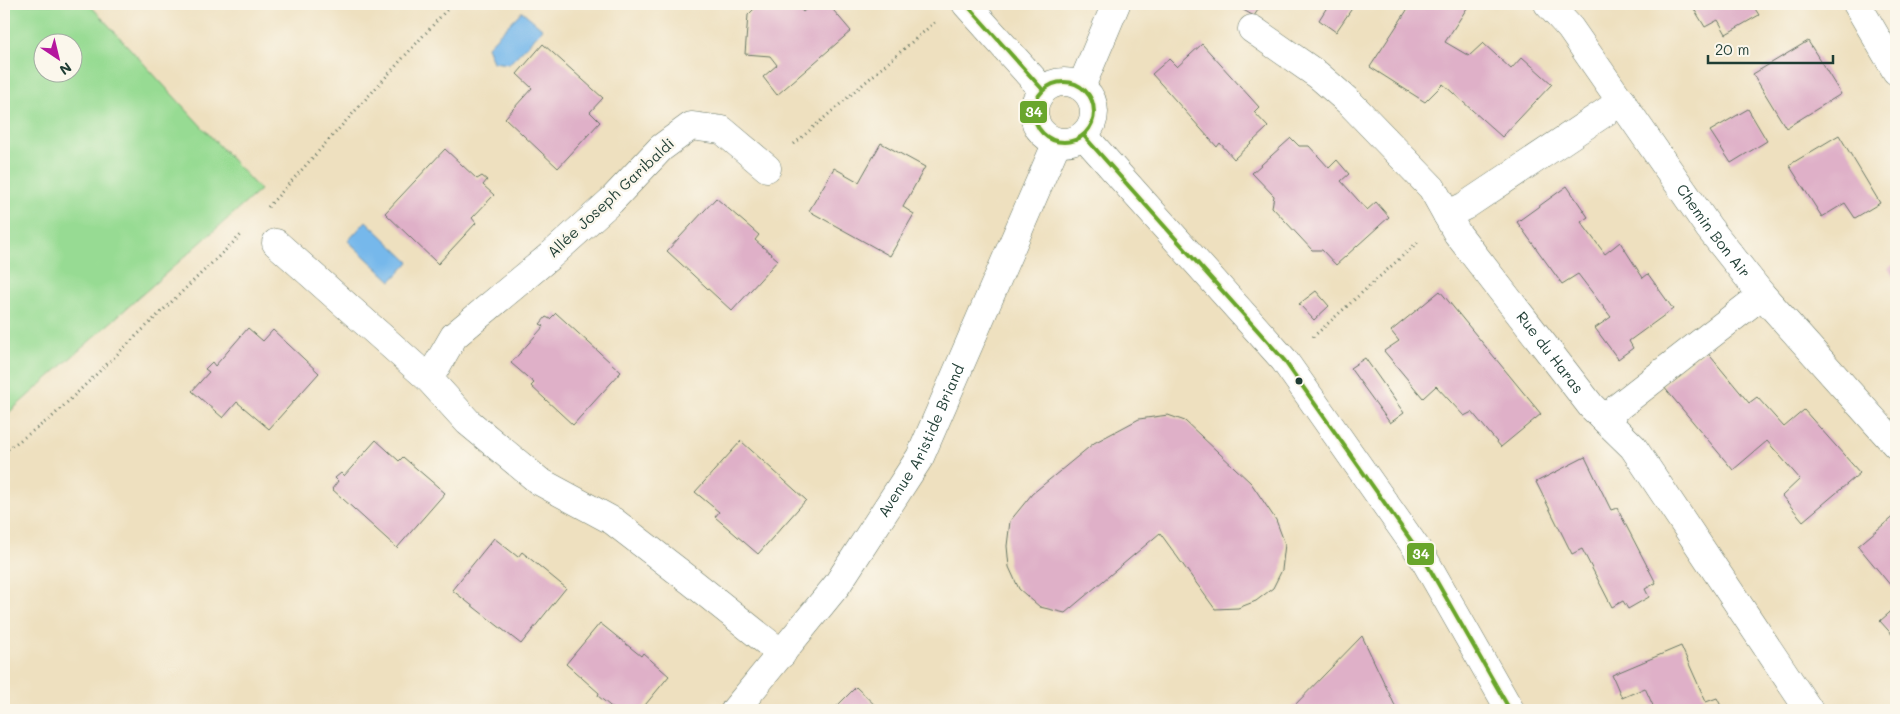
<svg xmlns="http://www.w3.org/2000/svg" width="1900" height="714" font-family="Mali,sans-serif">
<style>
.green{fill:#97db93;stroke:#5b8c64;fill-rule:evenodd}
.water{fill:#76b8eb;stroke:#4a7a90}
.building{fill:#dfb0c8}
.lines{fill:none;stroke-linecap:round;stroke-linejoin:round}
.minor-casing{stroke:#677665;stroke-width:29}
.major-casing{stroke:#677665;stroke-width:29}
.path{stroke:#677665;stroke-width:3;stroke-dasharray:1 4;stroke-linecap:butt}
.minor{stroke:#fff;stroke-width:28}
.major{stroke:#fff;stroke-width:28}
.bus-1-casing{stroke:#fbf7ec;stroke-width:8}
.bus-1{stroke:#69a62c;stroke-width:4}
.bus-dot{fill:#1f3d34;stroke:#fbf7ec;stroke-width:2}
.labels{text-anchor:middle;stroke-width:5;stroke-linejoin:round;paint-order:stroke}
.street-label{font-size:15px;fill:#1f3d34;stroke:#fbf7ec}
.line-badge{stroke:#fbf7ec;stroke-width:2}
.badge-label{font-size:14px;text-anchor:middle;font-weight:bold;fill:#fff}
</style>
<rect width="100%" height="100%" fill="#fbf7ec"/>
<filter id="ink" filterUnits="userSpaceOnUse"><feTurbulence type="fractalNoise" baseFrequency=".02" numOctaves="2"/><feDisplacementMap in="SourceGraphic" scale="10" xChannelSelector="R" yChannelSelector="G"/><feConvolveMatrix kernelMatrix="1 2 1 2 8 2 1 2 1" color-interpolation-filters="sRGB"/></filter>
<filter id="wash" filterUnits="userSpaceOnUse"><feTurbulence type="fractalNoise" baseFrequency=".0096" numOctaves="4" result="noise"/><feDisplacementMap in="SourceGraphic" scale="20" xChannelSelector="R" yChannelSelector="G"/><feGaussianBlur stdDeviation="1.12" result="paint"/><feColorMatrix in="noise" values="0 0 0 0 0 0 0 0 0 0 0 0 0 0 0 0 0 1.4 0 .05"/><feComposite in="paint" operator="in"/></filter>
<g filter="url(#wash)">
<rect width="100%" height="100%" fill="#eee0bf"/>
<path class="green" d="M 4,4 L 89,4 L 260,190 L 4,417 ZM 42,42 L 72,42 L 72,72 L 42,72 Z"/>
<g class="water">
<polygon points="522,11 543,29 509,64 493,62 487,47"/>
<polygon points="366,221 409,262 391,281 348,241"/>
</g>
<g id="blocks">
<g class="building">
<polygon points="759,4 795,4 803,12 812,4 828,4 851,31 777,95 763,77 777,65 770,56 745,54 748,15"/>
<polygon points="1240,4 1262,4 1254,16 1238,7"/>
<polygon points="1329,4 1355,4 1336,32 1319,20"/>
<polygon points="1411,4 1466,4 1469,5 1445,42 1469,56 1483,43 1511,69 1522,57 1552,84 1502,137 1443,84 1425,102 1370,67"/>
<polygon points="1691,4 1752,4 1759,15 1726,34 1718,20 1705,27"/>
<polygon points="1808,41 1841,94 1786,128 1753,74"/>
<polygon points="543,44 603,98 590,112 600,122 558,168 505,118 532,88 517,74"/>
<polygon points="1202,44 1259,107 1254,112 1268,127 1234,159 1220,143 1217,147 1152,74 1169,59 1177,67"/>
<polygon points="1748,109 1767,141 1731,163 1710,131"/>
<polygon points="1839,135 1880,203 1855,218 1845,203 1822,217 1789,165"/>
<polygon points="1291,138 1299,146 1309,146 1329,168 1337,160 1349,174 1341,181 1367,210 1376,202 1389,217 1336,265 1322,250 1312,250 1272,207 1274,196 1252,173"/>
<polygon points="881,143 925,167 903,207 914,214 890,256 809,211 834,168 859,182"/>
<polygon points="445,149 477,179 482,176 487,180 483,185 494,195 472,218 476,223 438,264 385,213"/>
<polygon points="1567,186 1588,217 1581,222 1605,254 1620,242 1643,278 1648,274 1673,309 1629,341 1633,348 1618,359 1595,328 1611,317 1578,274 1562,284 1517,222"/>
<polygon points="716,198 759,235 755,240 778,260 732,311 667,251"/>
<polygon points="1896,263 1896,282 1888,268"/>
<polygon points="1316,291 1329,306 1314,320 1299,304"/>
<polygon points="1440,291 1541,414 1501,447 1472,412 1464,416 1436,386 1423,398 1384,351 1399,341 1391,331"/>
<polygon points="556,313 621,372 573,425 531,386 534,383 511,363 544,326 540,324 546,317 550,319"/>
<polygon points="248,328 263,341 273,330 319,373 269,429 237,402 223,418 192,391 209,372 205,369 212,362 215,366"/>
<polygon points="1706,351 1749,403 1757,397 1784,427 1804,410 1860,473 1803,521 1782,496 1800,479 1767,441 1733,470 1663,386"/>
<polygon points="1365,358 1404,413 1390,423 1350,368"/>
<polygon points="1168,415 1185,421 1251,483 1276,520 1285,544 1282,570 1273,588 1256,601 1238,608 1215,609 1160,533 1065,613 1040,607 1019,589 1009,567 1007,546 1010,521 1032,494 1094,443 1139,419"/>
<polygon points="376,440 399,461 403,457 445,493 397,548 332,489 338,481 335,478 341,473 344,476"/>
<polygon points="741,441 806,500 758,554 715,517 719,512 695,492"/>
<polygon points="1585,457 1611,510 1617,508 1656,583 1645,589 1649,597 1628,609 1623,601 1612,607 1582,549 1572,554 1536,482"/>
<polygon points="1896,514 1896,592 1858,546"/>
<polygon points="494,538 518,557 522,552 566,588 521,644 452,590"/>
<polygon points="1896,607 1896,639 1880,621"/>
<polygon points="600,623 641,656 643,653 669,676 641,710 615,710 598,696 599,693 566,664"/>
<polygon points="1362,636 1397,710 1290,710"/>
<polygon points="1681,646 1706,702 1717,698 1723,710 1655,710 1645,688 1622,698 1612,675"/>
<polygon points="856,687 880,710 833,710"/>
</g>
</g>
</g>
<g filter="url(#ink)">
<use href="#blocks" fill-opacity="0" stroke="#677665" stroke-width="1"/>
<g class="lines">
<defs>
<g id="minor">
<path id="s1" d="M 1548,4 L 1570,28 L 1709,228 L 1762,295 L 1896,445"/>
<polyline points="1857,4 1896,71"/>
<path id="s2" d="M 1252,29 L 1318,75 L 1350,103 L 1432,188 L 1457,233 L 1591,406 L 1633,447 L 1809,710"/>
<polyline points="1081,87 1116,4"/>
<polyline points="767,168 722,130 691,126 661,148 611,201 550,256 454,336 429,379 468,422 539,481 613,521 692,582 782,654"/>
<polyline points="1447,215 1465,206 1622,101"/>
<polyline points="276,243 429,379"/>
<polyline points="1606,420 1618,407 1762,295"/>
<path id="s3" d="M 735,710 L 837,585 L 920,457 L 1057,142"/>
</g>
<g id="major">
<polyline points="966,4 1043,90"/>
<circle cx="1064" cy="112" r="30"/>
<polyline points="1084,136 1284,360 1424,559 1510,710"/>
</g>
</defs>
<use href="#minor" class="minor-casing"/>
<use href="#major" class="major-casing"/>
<g class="path">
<polyline points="794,144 935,22"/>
<polyline points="268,207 452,4"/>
<polyline points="1313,337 1419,241"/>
<polyline points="4,452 52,417 241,235"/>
</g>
<use href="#minor" class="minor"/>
<use href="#major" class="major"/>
<defs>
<g id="bus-1">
<polyline points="966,4 1043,90"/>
<circle cx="1064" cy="112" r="30"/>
<polyline points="1084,136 1284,360 1424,559 1510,710"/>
</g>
</defs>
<use href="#bus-1" class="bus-1-casing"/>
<use href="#bus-1" class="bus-1"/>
</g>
</g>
<circle class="bus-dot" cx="1299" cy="381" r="4.5"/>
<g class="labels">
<g class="street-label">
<text transform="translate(611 198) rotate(-43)" y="5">Allée Joseph Garibaldi</text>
<text dy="5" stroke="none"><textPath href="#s1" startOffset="281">Chemin Bon Air</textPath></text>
<text dy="5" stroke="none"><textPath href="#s2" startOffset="444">Rue du Haras</textPath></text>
<text dy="5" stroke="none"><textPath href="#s3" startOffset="329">Avenue Aristide Briand</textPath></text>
</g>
</g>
<g class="line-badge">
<rect x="1019" y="100" width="29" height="24" rx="5" fill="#69a62c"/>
<rect x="1406" y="542" width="29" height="24" rx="5" fill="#69a62c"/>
</g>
<g class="badge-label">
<text x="1034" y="117">34</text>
<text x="1421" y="559">34</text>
</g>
<rect width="1900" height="714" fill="none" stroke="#fbf7ec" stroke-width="20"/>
<g transform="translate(58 58) rotate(145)"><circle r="24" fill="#fbf7ec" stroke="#a3ada2"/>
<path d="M0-4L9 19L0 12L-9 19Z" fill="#b5179e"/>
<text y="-8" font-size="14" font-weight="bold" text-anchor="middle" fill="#1f3d34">N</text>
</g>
<path d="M1708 55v8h125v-8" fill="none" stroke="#1f3d34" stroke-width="2.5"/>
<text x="1715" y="55" font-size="15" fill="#1f3d34" stroke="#fbf7ec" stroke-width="4" paint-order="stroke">20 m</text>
</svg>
